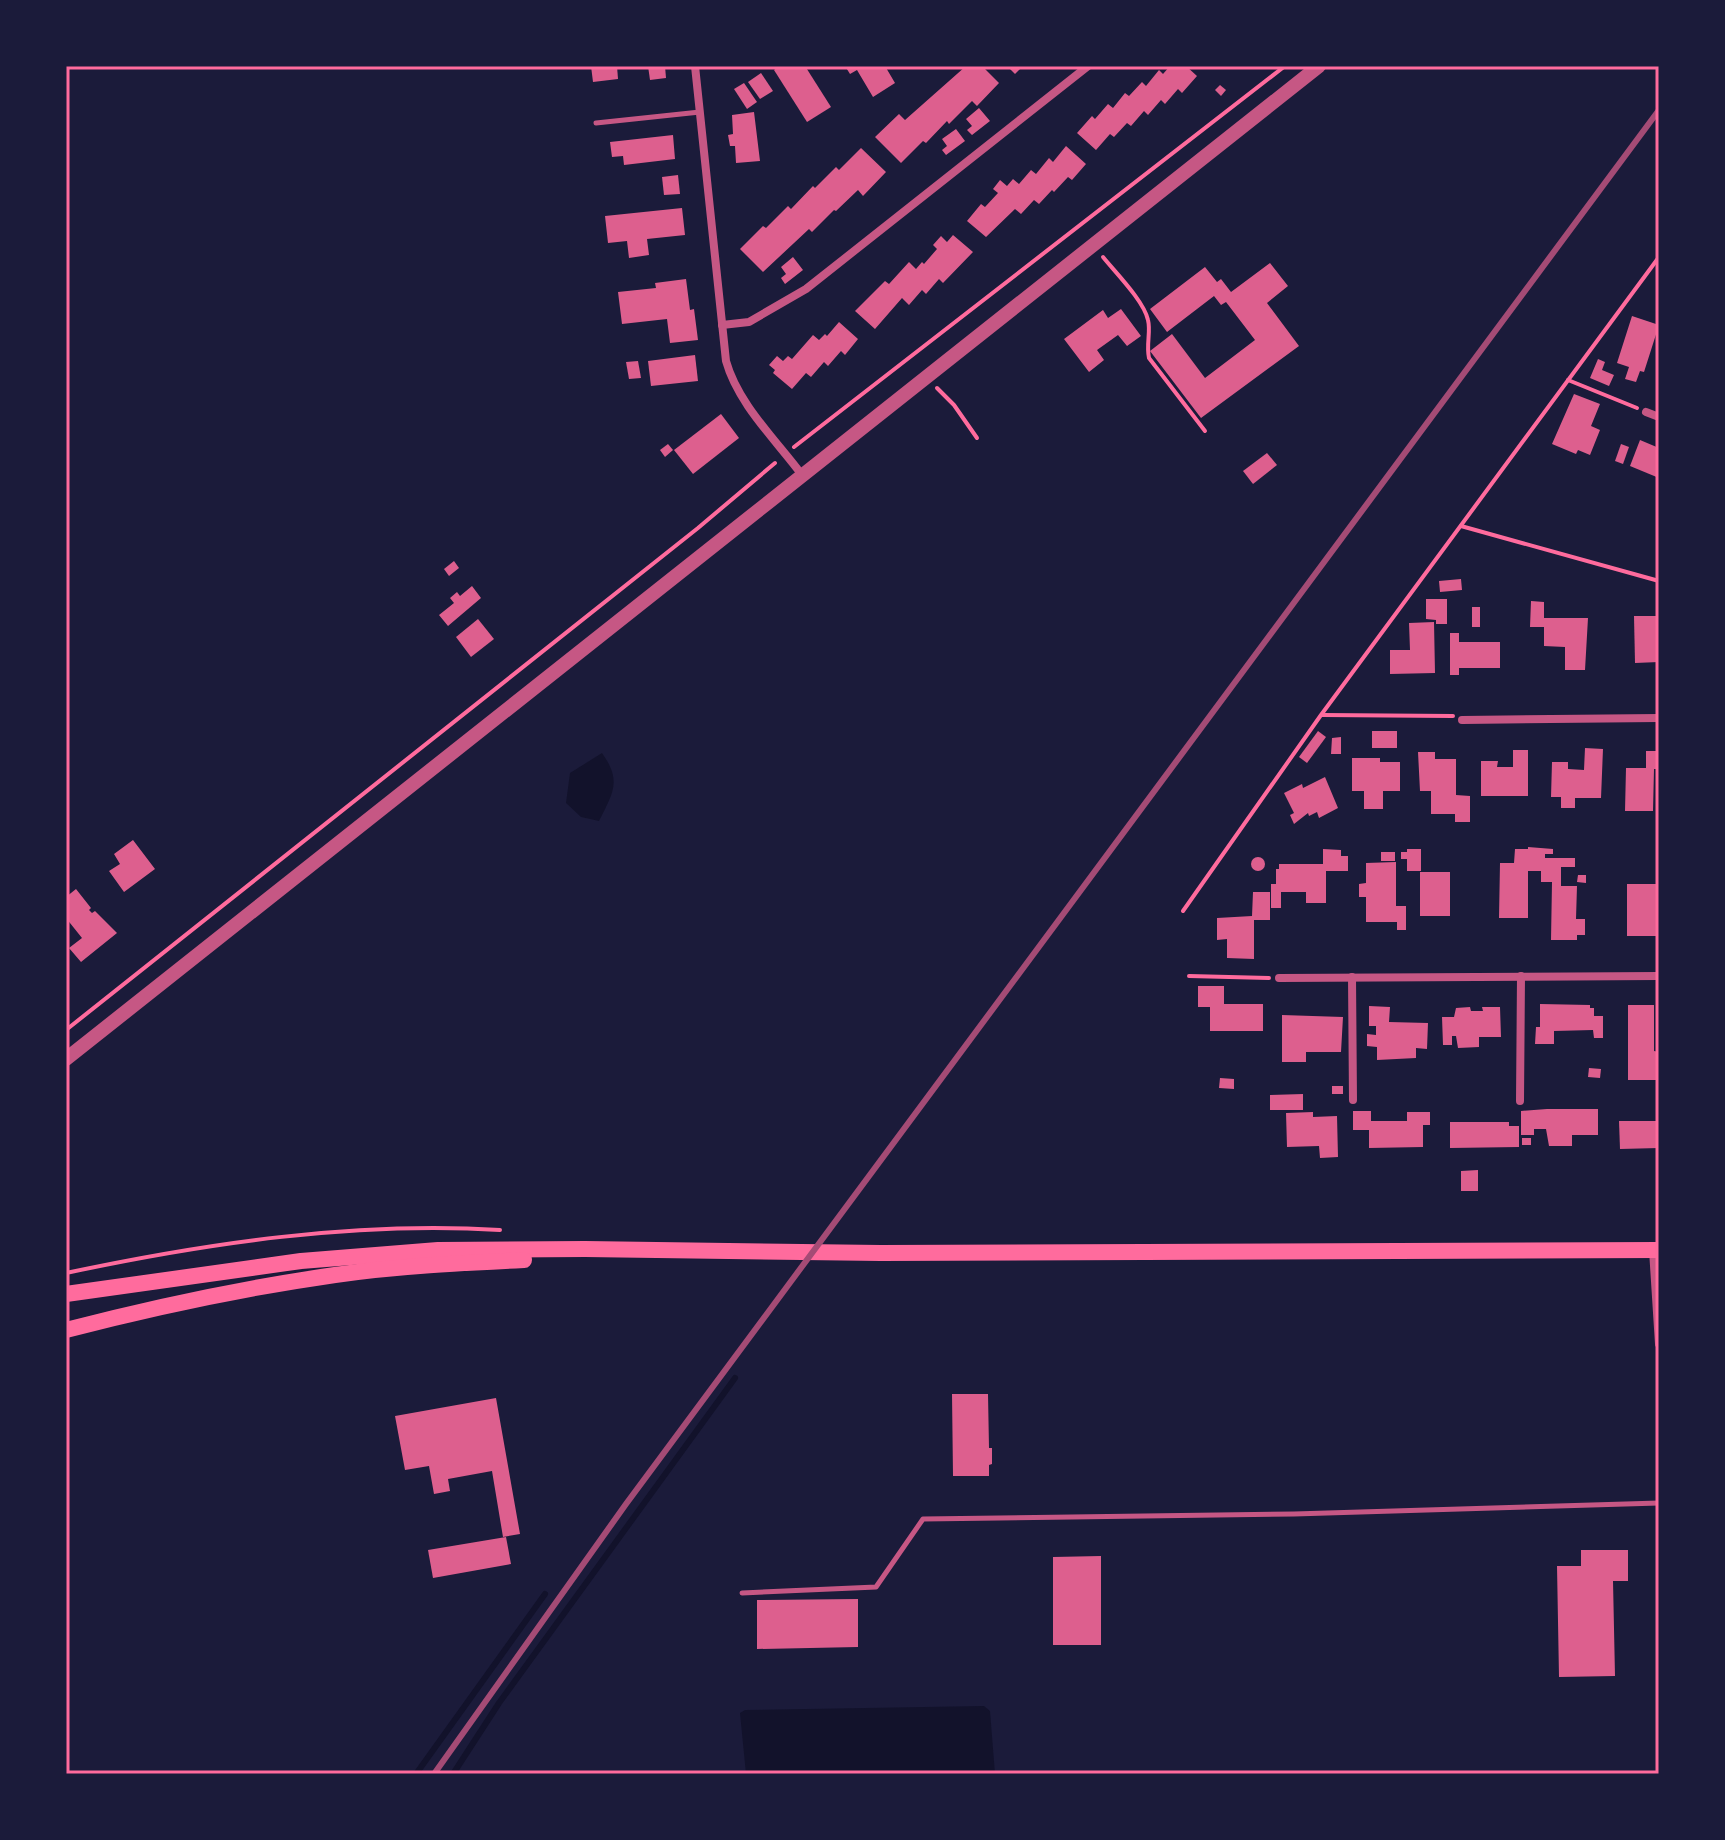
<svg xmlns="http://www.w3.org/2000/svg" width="1725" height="1840" font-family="'Nunito Sans',sans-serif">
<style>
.water{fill:#12122b}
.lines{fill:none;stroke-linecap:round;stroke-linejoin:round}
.stream{stroke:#12122b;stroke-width:6}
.building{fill:#dd5f8e}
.path{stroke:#ff6b9d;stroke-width:4}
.service{stroke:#c65784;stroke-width:5}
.minor{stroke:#c65784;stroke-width:8}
.tertiary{stroke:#c65784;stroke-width:14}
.secondary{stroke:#ff6b9d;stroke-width:16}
.rail{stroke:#a44b75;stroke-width:6}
.neatline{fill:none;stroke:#ff6b9d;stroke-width:3}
</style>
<rect width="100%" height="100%" fill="#1b1b3a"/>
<g class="water">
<path d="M 602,753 C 622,781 613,793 599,821 L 581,817 L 566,803 L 570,773 Z"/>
<polygon points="984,1706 990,1711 995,1774 746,1774 740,1713 745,1710"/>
</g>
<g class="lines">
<g class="stream">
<polyline points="416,1774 545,1594"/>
<polyline points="453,1774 499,1703 735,1378"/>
</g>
</g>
<g class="building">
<polygon points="591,66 617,66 618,79 593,82"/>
<polygon points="648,66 665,66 666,78 650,80"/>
<polygon points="779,66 805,66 831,107 807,122 774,70"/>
<polygon points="845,66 885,66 895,83 873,97 857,70 850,74"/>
<polygon points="966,66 982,66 999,83 977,106 972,101 949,124 947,121 926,143 923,141 901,163 875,137 899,114 905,120"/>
<polygon points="1007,66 1023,66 1015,74"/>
<polygon points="1170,66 1186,66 1197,76 1182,93 1178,89 1165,104 1161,100 1148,115 1144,111 1131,126 1127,123 1114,137 1110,134 1096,150 1077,133 1092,116 1095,119 1108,104 1113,108 1125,93 1129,96 1142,82 1146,86 1159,70 1163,74"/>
<polygon points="761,73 773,91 760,99 748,82"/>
<polygon points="744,83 757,102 747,109 734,89"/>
<polygon points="1220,85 1226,90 1221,96 1215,90"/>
<polygon points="979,108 990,121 972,135 967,130 972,126 966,119"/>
<polygon points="754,112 760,161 736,163 735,146 730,146 728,135 733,134 732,115"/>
<polygon points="956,129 965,141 946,155 942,150 947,146 942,139"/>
<polygon points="673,135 675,159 624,165 623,156 612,157 610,142"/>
<polygon points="1066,146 1086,164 1072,180 1068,177 1054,192 1052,190 1039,204 1034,200 1021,214 1015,209 986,237 967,221 981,204 985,207 998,193 993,189 1000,180 1007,186 1013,179 1019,184 1031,170 1036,174 1049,158 1053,162"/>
<polygon points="861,148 886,172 863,196 858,190 836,211 834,210 812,232 809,229 763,272 740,249 763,226 766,228 788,206 791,209 813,186 815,188 836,167 839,170"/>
<polygon points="678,175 680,194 664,195 662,177"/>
<polygon points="682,208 685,235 647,239 649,255 629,258 627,241 608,243 605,216"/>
<polygon points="953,235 973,252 943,283 939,279 926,294 922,290 909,305 902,298 875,329 855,311 885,281 889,284 909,262 916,269 922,262 924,264 937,249 933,245 941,236 947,242"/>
<polygon points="793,257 803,270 785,284 781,278 786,274 781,267"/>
<polygon points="1270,263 1288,286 1267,303 1299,346 1201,418 1150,351 1172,334 1205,378 1255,340 1226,302 1221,305 1214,296 1167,332 1150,309 1205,267 1217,282 1221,279 1231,292"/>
<polygon points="686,279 690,310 694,309 698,340 670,343 667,319 622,324 618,292 656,288 655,283"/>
<polygon points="1121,309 1141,336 1127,346 1118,335 1097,350 1104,360 1089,372 1064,339 1103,310 1108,318"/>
<polygon points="1632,316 1659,325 1644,372 1640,371 1636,382 1625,379 1629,367 1617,363"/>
<polygon points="839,322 858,339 845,355 841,351 828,366 824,362 811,377 806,373 792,389 773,373 775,370 769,365 777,356 783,361 788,356 792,359 813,335 819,340 825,334 827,336"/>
<polygon points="695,355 698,381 651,386 648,361"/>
<polygon points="1598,359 1605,362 1602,370 1614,375 1609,386 1590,378"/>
<polygon points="638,361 641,378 629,379 626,362"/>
<polygon points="1574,394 1600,404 1591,426 1600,430 1590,455 1578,450 1576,454 1552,444"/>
<polygon points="721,414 739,438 693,474 674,450"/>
<polygon points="1640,440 1659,448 1659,478 1630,466"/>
<polygon points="668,444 673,450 665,457 660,450"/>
<polygon points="1621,444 1629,447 1623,464 1615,461"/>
<polygon points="1267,453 1277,465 1253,484 1243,471"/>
<polygon points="454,561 459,568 449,576 444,569"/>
<polygon points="1461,579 1462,590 1440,592 1439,581"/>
<polygon points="472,586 481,598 448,626 439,615 454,603 450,598 457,592 460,596"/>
<polygon points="1426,599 1447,599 1447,624 1436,624 1436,620 1426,619"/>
<polygon points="1531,601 1544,602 1544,618 1588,618 1585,670 1565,670 1565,647 1544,646 1544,627 1530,627"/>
<rect x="1472" y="607" width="8" height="20"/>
<polygon points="1634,616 1659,616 1659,662 1635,663"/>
<polygon points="478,619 494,639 471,657 456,637"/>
<polygon points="1434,622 1435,673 1390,674 1390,650 1410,650 1409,623"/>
<polygon points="1450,633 1459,633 1459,642 1500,642 1500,668 1459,668 1459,675 1450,675"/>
<polygon points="1318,731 1326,737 1307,763 1299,757"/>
<rect x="1372" y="731" width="25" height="17"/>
<polygon points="1341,737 1341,754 1331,754 1332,738"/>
<polygon points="1585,748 1603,749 1601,798 1575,798 1575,808 1561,808 1561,797 1551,797 1552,762 1568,762 1568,769 1584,770"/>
<polygon points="1513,750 1528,750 1528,796 1481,796 1481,761 1498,761 1497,767 1513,767"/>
<polygon points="1646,751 1659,751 1659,769 1654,769 1653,811 1625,811 1626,768 1646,768"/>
<polygon points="1418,752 1435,752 1435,759 1456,759 1456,795 1470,796 1470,822 1455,822 1455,814 1431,814 1431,791 1420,791"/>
<polygon points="1352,758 1380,758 1380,762 1400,762 1400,791 1383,791 1383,809 1364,809 1364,791 1352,791"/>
<polygon points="1325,777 1338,808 1319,818 1317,812 1309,816 1308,813 1294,824 1290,815 1294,813 1284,793 1302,784 1303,788"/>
<polygon points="133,840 155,869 124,892 109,871 120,864 114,854"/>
<polygon points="1528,847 1553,849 1553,854 1545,854 1545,858 1575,858 1575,867 1561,867 1561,886 1577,886 1576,919 1585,919 1585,935 1577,935 1577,940 1551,940 1552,882 1541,882 1541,871 1528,871 1528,918 1499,918 1500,863 1514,863 1515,849 1528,849"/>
<polygon points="1323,849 1341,850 1341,856 1348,856 1348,871 1326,871 1326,903 1306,903 1306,892 1281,892 1281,908 1271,908 1271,884 1276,884 1276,869 1279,869 1279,864 1323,864"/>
<polygon points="1407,849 1421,849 1421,871 1407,871 1407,859 1401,859 1401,852 1407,852"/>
<rect x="1381" y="852" width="14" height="9"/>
<circle cx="1258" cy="864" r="7"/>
<polygon points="1396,862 1396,906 1406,906 1406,930 1397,930 1397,922 1366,922 1366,897 1359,897 1359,884 1366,883 1366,863"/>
<rect x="1420" y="872" width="30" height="44"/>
<polygon points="1578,875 1586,875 1586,883 1577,882"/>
<polygon points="1627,884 1656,884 1659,887 1656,936 1627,936"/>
<polygon points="76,889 91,908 89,910 92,913 95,911 117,933 81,962 69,948 82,938 66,918 66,897"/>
<polygon points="1253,892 1270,892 1270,920 1254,920 1254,959 1227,958 1227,939 1217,940 1217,918 1252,916"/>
<polygon points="1198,986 1224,986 1224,1004 1263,1004 1263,1031 1210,1031 1210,1007 1198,1007"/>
<polygon points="1540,1004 1590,1005 1590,1008 1594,1008 1594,1016 1603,1016 1603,1038 1594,1038 1593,1030 1554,1031 1554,1044 1535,1044 1536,1027 1540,1027"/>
<polygon points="1628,1005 1654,1005 1654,1051 1659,1052 1659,1080 1628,1080"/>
<polygon points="1369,1006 1390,1007 1389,1022 1428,1023 1427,1049 1416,1048 1416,1058 1377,1060 1377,1047 1367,1046 1367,1034 1376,1035 1376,1026 1369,1026"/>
<polygon points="1470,1007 1471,1011 1483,1011 1482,1007 1500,1007 1501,1037 1479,1037 1479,1047 1458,1048 1456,1036 1452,1036 1452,1045 1443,1045 1442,1017 1454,1017 1456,1008"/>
<polygon points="1282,1015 1343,1017 1341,1052 1306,1052 1306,1062 1282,1062"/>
<polygon points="1589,1068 1601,1069 1600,1078 1588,1077"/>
<polygon points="1220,1078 1234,1079 1234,1089 1219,1088"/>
<rect x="1332" y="1086" width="11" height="8"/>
<polygon points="1303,1094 1303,1110 1270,1110 1270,1095"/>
<polygon points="1547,1109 1598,1109 1598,1135 1572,1135 1572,1146 1549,1146 1546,1129 1534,1129 1534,1135 1521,1135 1521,1111"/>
<polygon points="1353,1111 1371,1111 1371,1121 1407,1121 1407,1112 1430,1112 1430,1125 1423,1125 1423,1147 1369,1148 1369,1130 1353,1130"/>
<polygon points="1313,1112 1313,1117 1337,1116 1338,1157 1320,1158 1319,1146 1287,1147 1286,1113"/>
<polygon points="1619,1121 1659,1121 1659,1148 1620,1149"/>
<polygon points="1450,1122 1509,1122 1509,1126 1519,1126 1519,1147 1450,1148"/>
<rect x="1522" y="1138" width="9" height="7"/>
<polygon points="1478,1170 1478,1191 1461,1191 1461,1171"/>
<polygon points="952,1394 988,1394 989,1448 992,1448 992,1464 989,1465 989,1476 953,1476"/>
<polygon points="496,1398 520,1534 503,1537 492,1471 448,1479 450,1491 434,1494 429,1466 405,1470 395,1416"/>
<polygon points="506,1537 511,1564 433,1578 428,1550"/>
<polygon points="1581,1550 1628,1550 1628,1581 1613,1581 1615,1676 1559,1677 1557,1566 1581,1566"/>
<polygon points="1101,1556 1101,1645 1053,1645 1053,1557"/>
<polygon points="858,1599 858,1647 757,1649 757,1600"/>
</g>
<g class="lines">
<g class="path">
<path d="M 1103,257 C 1115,272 1144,301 1148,320 C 1151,332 1146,344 1149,358 L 1205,431"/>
<polyline points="1568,380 1637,408"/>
<polyline points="937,388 954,405 977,438"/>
<polyline points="794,447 1285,66"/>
<polyline points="1461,526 1659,581"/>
<polyline points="1322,715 1453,716"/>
<polyline points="1183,911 1321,715 1659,257"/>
<polyline points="1189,976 1269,978"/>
<polyline points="66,1030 698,528 775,463"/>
<path d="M 66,1273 C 207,1243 356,1221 500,1230"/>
</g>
<g class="service">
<polyline points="596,123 700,112"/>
<polyline points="742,1593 876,1587 923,1519 1294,1514 1659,1503"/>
</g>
<g class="minor">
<path d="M 695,66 L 726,361 C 738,404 776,440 802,475"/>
<polyline points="722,325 749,322 806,289 1088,66"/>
<polyline points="1646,412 1659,417"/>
<polyline points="1462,720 1659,718"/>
<polyline points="1352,977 1353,1100"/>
<polyline points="1279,978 1659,976"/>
<polyline points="1520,1101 1521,976"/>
<polyline points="1653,1250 1659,1344"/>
</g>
<polyline class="tertiary" points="66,1059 1319,66"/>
<g class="secondary">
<polyline points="66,1294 301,1261 438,1250 585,1249 881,1253 1659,1250"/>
<path d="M 66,1330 C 155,1307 244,1288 335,1275 C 398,1266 461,1263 524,1260"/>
</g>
<polyline class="rail" points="434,1774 626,1504 1659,110"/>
</g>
<rect width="1725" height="1840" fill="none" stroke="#1b1b3a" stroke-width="136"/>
<rect x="68" y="68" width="1589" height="1704" class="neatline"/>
</svg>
